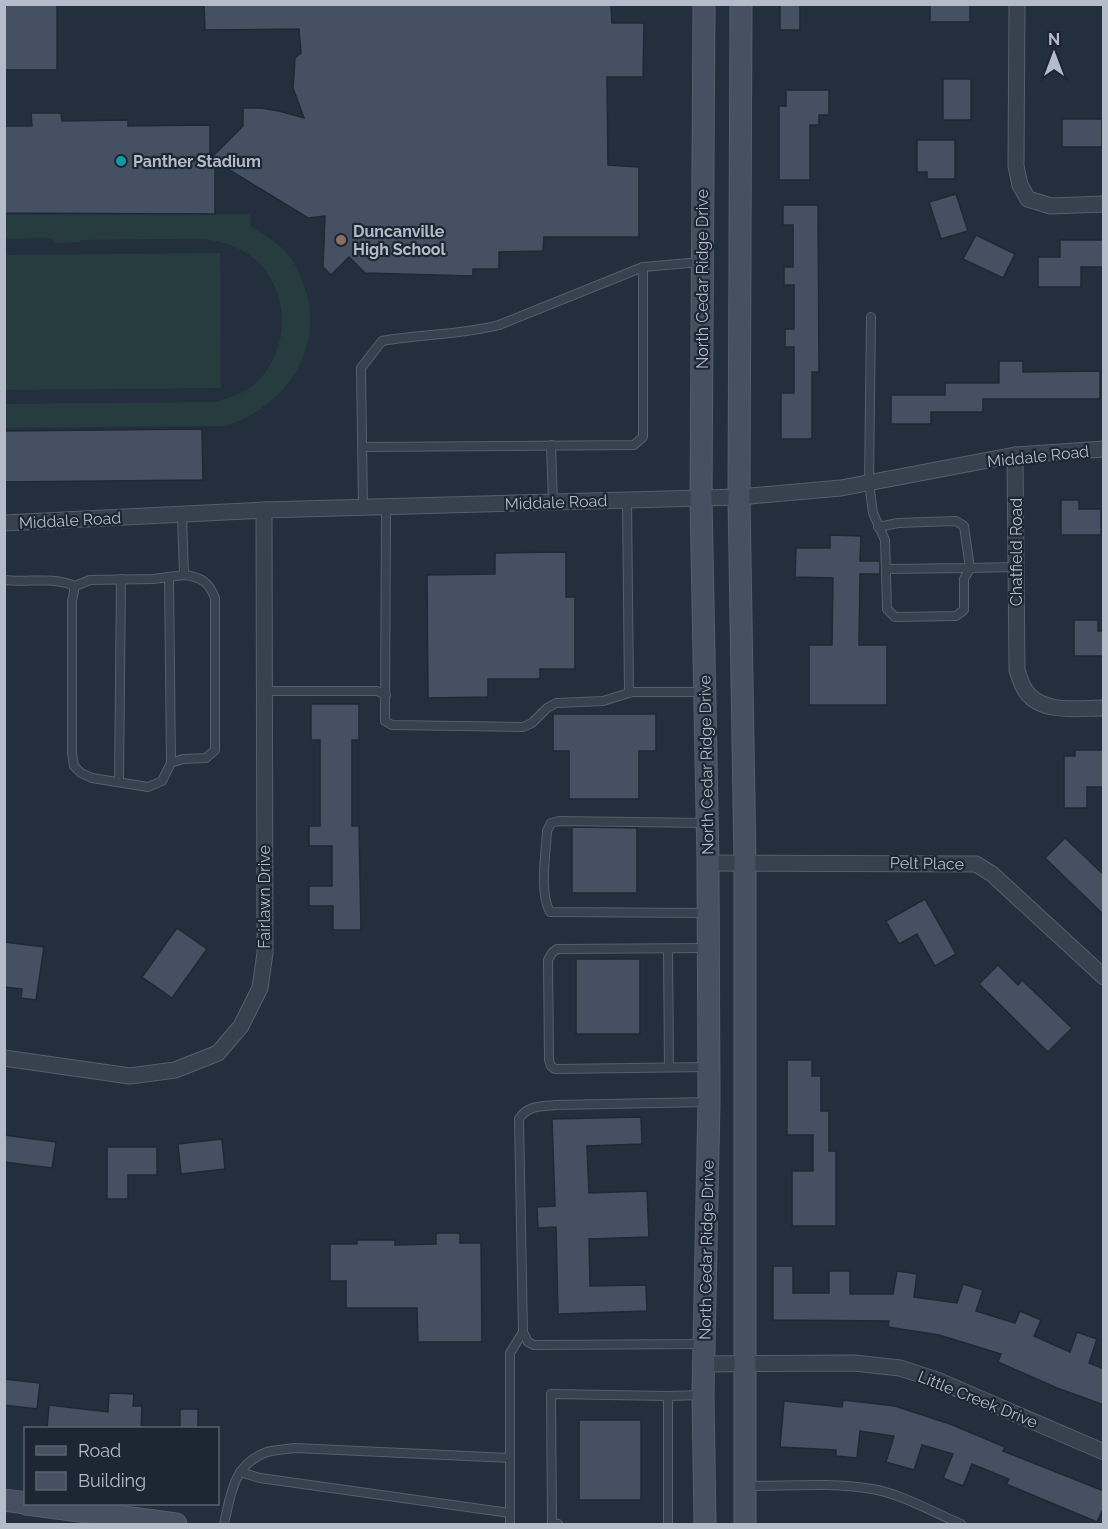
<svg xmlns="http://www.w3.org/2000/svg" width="1108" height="1529" font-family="Raleway,sans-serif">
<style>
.garden{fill:#263c3f}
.building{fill:#455162;stroke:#1f2835;stroke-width:1.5}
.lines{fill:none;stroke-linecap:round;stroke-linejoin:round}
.lane-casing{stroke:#565f6c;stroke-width:10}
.street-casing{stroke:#565f6c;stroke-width:17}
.secondary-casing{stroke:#565f6c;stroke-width:23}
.lane{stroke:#38414e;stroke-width:8}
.street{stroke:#38414e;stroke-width:15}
.secondary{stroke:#465061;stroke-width:21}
.culture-dot{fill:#0f9aa8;stroke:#1d2633;stroke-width:2}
.education-dot{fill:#8d6e63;stroke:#1d2633;stroke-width:2}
.labels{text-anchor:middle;stroke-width:4.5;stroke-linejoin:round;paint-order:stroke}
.poi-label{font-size:16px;font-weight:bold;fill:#b4bcc9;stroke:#1d2633;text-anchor:start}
.street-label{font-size:16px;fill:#b4bcc9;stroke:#1d2633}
</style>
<rect width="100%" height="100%" fill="#242f3e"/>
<g class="garden">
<path d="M 250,214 L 250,226 C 261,234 274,240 284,250 C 295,261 303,280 307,295 C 322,355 281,409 225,426 L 5,428 L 5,404 L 213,402 C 228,399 247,392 258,381 C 297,341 288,270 235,247 C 211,236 185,239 159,239 C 133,239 107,240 81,240 L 80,242 L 56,243 L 50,238 L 5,239 L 5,215 Z"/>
<polygon points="220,253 221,388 5,390 5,255"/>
</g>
<g class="building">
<rect x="4" y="4" width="53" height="66"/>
<polygon points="204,4 611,4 612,23 644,23 643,77 607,77 608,165 639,167 639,237 544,237 543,251 499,252 499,269 473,269 473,276 365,273 349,257 331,275 323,267 325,216 308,218 215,161 215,214 4,213 4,126 32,126 31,113 61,113 62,121 128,120 128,126 210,125 210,159 243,126 243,108 261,108 279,111 304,118 293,88 295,58 301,53 299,29 205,30"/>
<rect x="780" y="4" width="20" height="26"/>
<rect x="930" y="4" width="40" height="18"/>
<rect x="943" y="79" width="28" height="41"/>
<polygon points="786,90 829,90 829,115 819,115 819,125 810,125 810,180 779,180 779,106 786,106"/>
<rect x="1062" y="119" width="40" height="28"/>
<polygon points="917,140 955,140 955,179 927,179 927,172 917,172"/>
<polygon points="956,194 968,231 941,239 929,202"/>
<polygon points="783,205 818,205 819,372 812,372 812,439 781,439 781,393 794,393 794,347 785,347 785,329 794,329 794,285 784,285 784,267 793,267 793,225 783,225"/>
<polygon points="976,235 1015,254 1003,278 963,259"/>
<polygon points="1060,240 1104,240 1104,267 1081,267 1081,287 1038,287 1038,257 1060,257"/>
<polygon points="999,361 1023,361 1023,372 1100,371 1100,399 983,399 983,412 931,412 931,424 891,424 891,395 945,395 945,383 999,383"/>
<polygon points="202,429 203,480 4,482 4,431"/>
<polygon points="1061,500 1079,500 1079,509 1101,509 1101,535 1061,535"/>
<polygon points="830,535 861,536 860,561 880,561 880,574 860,574 859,645 887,645 887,705 809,705 809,645 832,645 833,578 795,577 796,548 830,548"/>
<polygon points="566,552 566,597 575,597 575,669 540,669 540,679 488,679 488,697 428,698 427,575 495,574 495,553"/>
<polygon points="1074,620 1098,620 1098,631 1104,631 1104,656 1074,656"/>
<polygon points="311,704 359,704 359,740 352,740 352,826 359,826 361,930 333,930 333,906 309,906 309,886 332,886 332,846 309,846 309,826 320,826 320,740 311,740"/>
<polygon points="553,714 656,714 656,751 639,751 639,799 569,799 569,751 553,751"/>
<polygon points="1075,750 1103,750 1103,787 1087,787 1087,808 1064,808 1064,756 1075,756"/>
<polygon points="572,827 637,828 637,893 572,893"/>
<polygon points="1065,838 1104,875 1104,915 1045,858"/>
<polygon points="925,899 956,954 935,966 917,934 899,944 886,921"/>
<polygon points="177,928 207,949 172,998 142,977"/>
<polygon points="4,942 44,947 36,1000 21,998 22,989 4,987"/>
<rect x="576" y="959" width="64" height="75"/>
<polygon points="998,965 1018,985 1022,980 1072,1028 1048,1052 979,984"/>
<polygon points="787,1060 812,1060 812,1076 821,1076 821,1111 829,1111 829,1151 836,1151 836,1226 792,1226 792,1171 813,1171 813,1135 787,1135"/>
<polygon points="641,1117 642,1144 587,1146 589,1193 647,1191 649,1237 589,1239 590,1286 646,1285 647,1311 558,1314 556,1227 538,1228 537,1207 555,1206 552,1119"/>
<polygon points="4,1135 56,1142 52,1168 4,1162"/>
<polygon points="222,1139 225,1169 181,1174 178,1144"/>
<polygon points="107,1147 157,1147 157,1175 128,1175 128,1199 107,1199"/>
<polygon points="436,1233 460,1233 460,1243 481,1243 482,1342 418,1342 417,1308 346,1308 346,1281 330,1281 330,1244 357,1244 357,1240 395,1240 395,1245 436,1244"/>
<polygon points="773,1266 793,1266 793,1293 829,1293 829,1271 850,1271 850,1294 893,1294 897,1271 917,1274 914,1297 957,1303 963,1284 983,1290 976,1311 1015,1323 1020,1311 1041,1320 1034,1336 1070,1352 1077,1332 1097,1339 1089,1363 1104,1369 1104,1405 1057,1388 998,1362 1001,1354 939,1335 888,1327 889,1321 773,1320"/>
<polygon points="4,1379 40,1383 37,1409 4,1405"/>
<polygon points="109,1393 134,1394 133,1406 142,1406 141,1428 47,1428 49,1405 108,1412"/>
<polygon points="843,1400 895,1406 950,1424 1005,1447 1003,1451 1104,1491 1104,1507 1097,1522 1006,1484 1009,1479 972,1464 963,1486 943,1478 953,1454 922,1445 914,1470 886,1462 894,1436 860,1431 857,1458 836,1456 836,1450 780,1447 784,1401 842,1407"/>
<rect x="180" y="1409" width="18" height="19"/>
<rect x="579" y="1420" width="62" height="80"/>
</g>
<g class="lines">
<defs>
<g id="lane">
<polyline points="871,317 869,483 873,513 885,540 887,609 895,617 956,616 964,610 964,579 970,568 1016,567"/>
<polyline points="551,445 553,502"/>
<polyline points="362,447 634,445 643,437 643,267"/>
<polyline points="627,500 629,693"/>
<path d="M 363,507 L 361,368 L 382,341 C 421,334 461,335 499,325 L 643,267 L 701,262"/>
<polyline points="386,507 385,721 392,725 523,727 532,723 547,708 556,703 603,701 632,692 703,692"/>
<path d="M 182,515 L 184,575 L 153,579 L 90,580 L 75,586 L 72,601 L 72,753 L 74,766 L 81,773 L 92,778 L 148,787 L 162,781 L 171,763 L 183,759 L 206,758 L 215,750 L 215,598 C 209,582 201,577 184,575"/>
<polyline points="878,527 898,523 956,521 964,526 970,568 886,569"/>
<polyline points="169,577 171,763"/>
<path d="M 4,580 C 29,583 51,576 75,586"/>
<polyline points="264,691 377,691 386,695"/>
<polyline points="119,782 121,579"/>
<path d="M 706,823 L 559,821 L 551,823 L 547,831 C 546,853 539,893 550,912 L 707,913"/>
<polyline points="707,948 557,949 552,953 548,960 549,1060 551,1066 555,1069 708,1067"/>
<polyline points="668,949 669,1067"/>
<path d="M 702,1344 L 534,1345 L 528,1342 L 523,1332 L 519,1119 C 528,1105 540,1107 555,1105 L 709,1102"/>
<polyline points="668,1396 703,1395"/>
<polyline points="240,1472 260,1478 510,1513"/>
<path d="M 748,1486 C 788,1486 831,1482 872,1489 C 899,1493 935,1513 961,1524"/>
<path d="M 224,1524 C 231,1494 233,1464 267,1452 C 276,1450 286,1449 295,1448 L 510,1458"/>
<polyline points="510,1524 510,1353 523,1332"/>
<polyline points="558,1524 552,1524 551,1394 668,1396 668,1524"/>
</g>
<g id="street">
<polyline points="1017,4 1016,166 1020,185 1028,199 1051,206 1104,204"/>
<path d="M 1015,455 L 1017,670 C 1019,676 1021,683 1024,688 C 1038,715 1078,708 1104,708"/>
<polyline points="4,523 264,510 739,497 841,488 1015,455 1104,449"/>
<polyline points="708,863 976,864 992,874 1104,977"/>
<polyline points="4,1058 130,1076 175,1070 218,1053 241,1026 260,988 265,953 264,510"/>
<polyline points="704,1364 854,1363 900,1368 937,1380 1104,1452"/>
</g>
<g id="secondary">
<polyline points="704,4 701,498 708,863 709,1102 703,1395 705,1524"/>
<polyline points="741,4 739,497 745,863 745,1524"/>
<polyline points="4,1500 26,1503"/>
<polyline points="27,1504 176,1524"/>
</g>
</defs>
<use href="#lane" class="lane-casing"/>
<use href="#street" class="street-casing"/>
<use href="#secondary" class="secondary-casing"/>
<use href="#lane" class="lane"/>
<use href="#street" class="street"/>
<use href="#secondary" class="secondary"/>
</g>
<circle class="culture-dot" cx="121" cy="161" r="6"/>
<circle class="education-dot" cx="341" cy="240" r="6"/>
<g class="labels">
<g class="poi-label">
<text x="133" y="167">Panther Stadium</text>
<text x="353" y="237">Duncanville<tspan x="353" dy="18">High School</tspan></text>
</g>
<g class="street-label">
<text transform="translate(702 279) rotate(-90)" y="6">North Cedar Ridge Drive</text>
<text transform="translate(1038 456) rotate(-6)" y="6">Middale Road</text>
<text transform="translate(556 502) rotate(-2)" y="6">Middale Road</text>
<text transform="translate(70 520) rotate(-3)" y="6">Middale Road</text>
<text transform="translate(1016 552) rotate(-90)" y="6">Chatfield Road</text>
<text transform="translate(706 765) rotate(-91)" y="6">North Cedar Ridge Drive</text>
<text transform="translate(927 863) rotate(1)" y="6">Pelt Place</text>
<text transform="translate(264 897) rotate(-90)" y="6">Fairlawn Drive</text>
<text transform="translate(706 1250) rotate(-89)" y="6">North Cedar Ridge Drive</text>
<text transform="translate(978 1399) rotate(22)" y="6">Little Creek Drive</text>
</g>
</g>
<rect width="1108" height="1529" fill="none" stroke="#b4bcc9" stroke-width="12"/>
<rect x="24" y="1427" width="195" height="78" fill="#1d2633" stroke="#59626f" stroke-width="1.5"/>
<rect x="36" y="1446" width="30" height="9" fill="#465061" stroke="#59626f" stroke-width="1.5"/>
<text x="78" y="1457" font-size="18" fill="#b4bcc9">Road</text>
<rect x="36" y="1472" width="30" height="18" fill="#455162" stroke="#59626f" stroke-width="1.5"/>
<text x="78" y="1487" font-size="18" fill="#b4bcc9">Building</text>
<g transform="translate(1054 54)" stroke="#1d2633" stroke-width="4.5" paint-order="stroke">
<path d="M0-4.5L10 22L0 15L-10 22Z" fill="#b4bcc9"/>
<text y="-9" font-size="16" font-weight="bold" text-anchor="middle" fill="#b4bcc9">N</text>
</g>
</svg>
